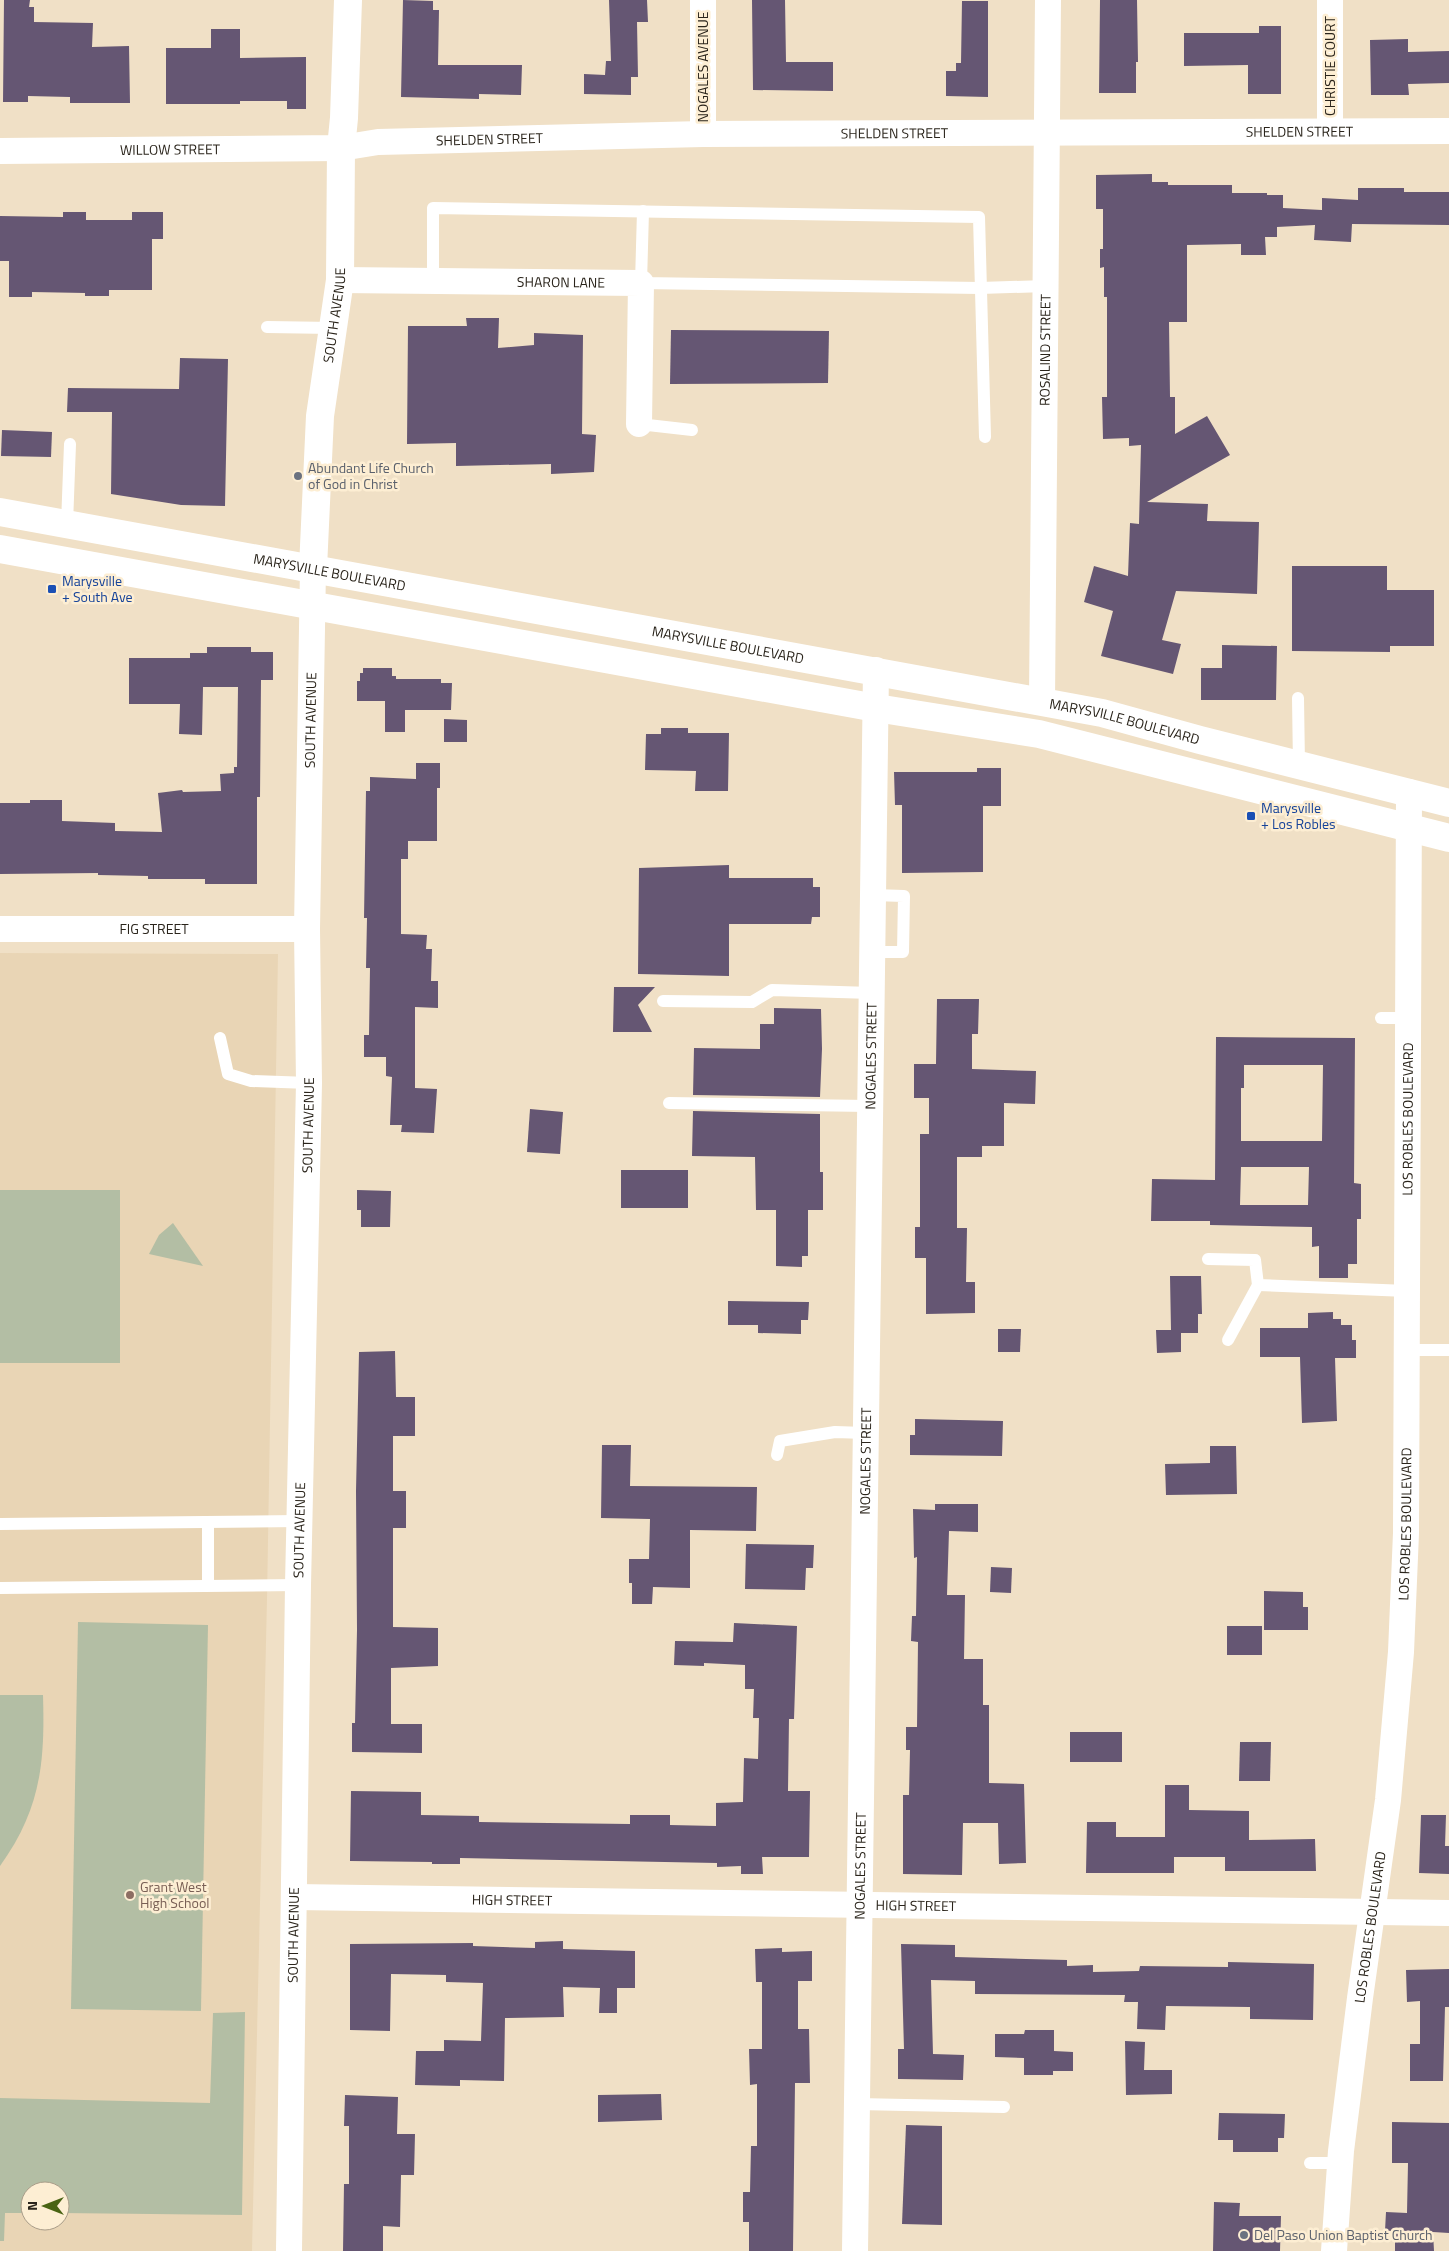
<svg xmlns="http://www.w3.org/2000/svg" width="1449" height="2251" font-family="'Titillium Web',sans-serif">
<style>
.built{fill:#e9d5b5;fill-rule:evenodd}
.green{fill:#b3bea4}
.building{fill:#655673;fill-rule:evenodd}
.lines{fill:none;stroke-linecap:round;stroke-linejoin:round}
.lane{stroke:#fff;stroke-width:12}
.street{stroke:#fff;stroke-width:26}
.secondary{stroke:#fff;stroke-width:28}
.worship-dot{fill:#6b7280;stroke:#fdeed3;stroke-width:2}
.transit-dot{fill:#1a4fb4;stroke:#fdeed3;stroke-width:2}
.education-dot{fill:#8d6e63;stroke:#fdeed3;stroke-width:2}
.labels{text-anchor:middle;stroke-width:5;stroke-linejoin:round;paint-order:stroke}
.street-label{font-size:14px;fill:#2a241b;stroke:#fdeed3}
.worship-label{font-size:14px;fill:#5b616d;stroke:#fdeed3;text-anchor:start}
.transit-label{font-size:14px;fill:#164399;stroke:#fdeed3;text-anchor:start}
.education-label{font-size:14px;fill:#785e54;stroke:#fdeed3;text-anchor:start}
</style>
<rect width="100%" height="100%" fill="#f0e0c6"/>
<path class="built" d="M 0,953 L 278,954 L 267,1599 L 252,2251 L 0,2251 ZM 30,2191 L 60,2191 L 60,2221 L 30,2221 Z"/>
<g class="green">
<rect x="0" y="1190" width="120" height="173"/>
<polygon points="173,1223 203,1266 149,1254 159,1235"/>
<polygon points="78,1622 208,1625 201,2011 71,2009"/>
<path d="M 0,1695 L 43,1695 C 45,1762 41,1809 0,1866 Z"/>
<polygon points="245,2012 242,2215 60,2213 60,2191 30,2191 30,2213 5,2213 4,2241 0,2241 0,2098 210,2103 213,2013"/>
</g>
<g class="building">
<polygon points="4,0 30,0 29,7 34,7 34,22 93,23 92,47 129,46 130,103 70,103 70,97 28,96 28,102 3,102"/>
<polygon points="403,0 433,1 433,10 439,10 438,65 522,65 521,95 479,94 479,99 401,97"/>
<polygon points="609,0 647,0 648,22 637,22 638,77 631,77 631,95 584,94 584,74 605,75 606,61 611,61"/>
<polygon points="752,0 785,0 786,62 833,62 833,91 753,90"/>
<polygon points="1100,0 1137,0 1138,62 1136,62 1136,93 1099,93"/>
<polygon points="962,1 988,1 988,97 946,96 946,71 956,71 956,63 961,63"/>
<polygon points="1259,26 1281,26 1281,94 1248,94 1248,65 1184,66 1184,33 1259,33"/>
<polygon points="211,29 240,29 240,58 306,57 306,109 287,109 287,101 240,101 240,104 166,104 166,48 211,48"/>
<polygon points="1408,39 1408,52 1449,51 1449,83 1408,84 1409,95 1371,95 1370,40"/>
<polygon points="1152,174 1152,182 1168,182 1168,185 1232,185 1232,193 1267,193 1267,195 1283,195 1283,208 1322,210 1322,198 1358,200 1358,188 1404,188 1404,192 1449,192 1449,225 1352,224 1351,242 1314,240 1315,225 1277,227 1277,237 1265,237 1266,255 1241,255 1241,244 1187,245 1187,322 1169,322 1170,397 1175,397 1175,434 1207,416 1230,455 1147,502 1208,504 1207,521 1259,522 1257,594 1176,591 1162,640 1181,644 1173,674 1101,656 1113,611 1084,602 1094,566 1128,576 1130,523 1139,524 1141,445 1129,446 1129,438 1103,439 1102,397 1107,397 1107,297 1104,297 1104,267 1100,268 1100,249 1103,249 1103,209 1096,209 1096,175"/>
<polygon points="63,212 86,212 86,220 132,220 132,212 163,212 163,239 152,239 152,290 109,290 109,296 85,296 85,293 32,292 32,297 9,297 9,261 0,261 0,216 63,217"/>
<polygon points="466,318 499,318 498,348 534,345 534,333 583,335 582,434 596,435 594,472 551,474 551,464 456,466 456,443 407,444 408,326 467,326"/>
<polygon points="671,330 829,331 828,383 670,384"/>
<polygon points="180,358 228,359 225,506 181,505 111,494 112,412 67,412 68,388 179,389"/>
<polygon points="2,430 52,432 51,457 1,456"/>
<polygon points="1292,566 1387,566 1387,590 1434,590 1434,646 1390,646 1390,652 1292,651"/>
<polygon points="1222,645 1277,646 1276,700 1201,700 1201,668 1222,668"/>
<polygon points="207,647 251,647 251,652 273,652 273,680 261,680 260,797 257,797 257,884 205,884 205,879 148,879 148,876 98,875 98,873 0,874 0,803 30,803 30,800 62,800 62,821 115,823 115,831 162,832 158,793 182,790 183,792 221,791 220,774 234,773 234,767 237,767 238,687 203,687 202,735 179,734 180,704 129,704 129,658 190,658 190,653 207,653"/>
<polygon points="363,668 392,668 392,676 396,676 396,679 441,679 441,683 452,683 451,710 405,710 405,732 385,732 385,701 357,701 357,681 360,681 360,673 363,673"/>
<polygon points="444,719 467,720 467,742 444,742"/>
<polygon points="661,728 688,728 688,733 729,733 728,791 695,791 696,771 645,770 646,734 661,734"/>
<polygon points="416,763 440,763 440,788 437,788 437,841 408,841 408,859 401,859 401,934 427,935 426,949 432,949 431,981 438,981 438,1008 415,1007 415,1088 437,1089 434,1133 401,1132 402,1125 390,1125 392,1077 386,1076 386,1057 364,1057 364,1035 369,1035 370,968 366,968 367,918 364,918 366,791 370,791 370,777 416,779"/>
<polygon points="977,768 1001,768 1001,806 983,806 983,872 902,873 902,805 895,805 894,772 977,772"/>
<polygon points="729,865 729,878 813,878 813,887 820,887 820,917 812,917 811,924 729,924 729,976 638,974 639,868"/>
<polygon points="614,987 655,987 638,1005 652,1032 613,1032"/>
<polygon points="937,999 979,999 978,1034 972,1034 972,1069 1036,1071 1035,1104 1004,1103 1004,1146 982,1146 982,1157 957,1157 957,1228 967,1228 966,1282 975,1282 975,1313 926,1314 926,1258 915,1258 915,1227 920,1227 920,1134 929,1134 929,1098 914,1098 914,1064 936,1064"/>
<polygon points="774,1008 821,1009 822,1049 820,1097 693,1095 694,1048 760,1049 760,1024 774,1024"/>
<path d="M 1216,1037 L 1355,1038 L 1354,1183 L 1361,1184 L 1361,1219 L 1357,1219 L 1357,1264 L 1348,1264 L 1348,1278 L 1319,1278 L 1319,1246 L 1312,1247 L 1312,1227 L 1210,1225 L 1210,1221 L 1151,1221 L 1152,1179 L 1215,1180 ZM 1244,1065 L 1323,1065 L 1322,1141 L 1241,1141 L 1241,1088 L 1244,1088 ZM 1241,1167 L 1309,1167 L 1308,1205 L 1240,1205 Z"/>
<polygon points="530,1109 563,1112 560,1154 527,1152"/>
<polygon points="693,1111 820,1114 820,1172 823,1172 823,1210 808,1210 808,1256 802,1256 802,1267 776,1266 776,1210 756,1210 755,1157 692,1156"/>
<rect x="621" y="1170" width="67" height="38"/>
<polygon points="357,1190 391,1191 390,1227 361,1227 361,1210 357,1210"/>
<polygon points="1170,1276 1201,1276 1202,1314 1198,1314 1198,1333 1181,1333 1181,1352 1157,1353 1156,1330 1171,1330"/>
<polygon points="728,1301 809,1302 808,1320 801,1320 801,1334 758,1333 758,1325 728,1325"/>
<polygon points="1333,1312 1333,1319 1341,1319 1341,1325 1352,1325 1352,1340 1356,1340 1356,1358 1335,1358 1337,1421 1302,1423 1300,1357 1260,1357 1260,1328 1308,1328 1308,1313"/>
<polygon points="998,1329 1021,1329 1020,1352 998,1352"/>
<polygon points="395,1351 396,1397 415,1397 415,1436 393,1436 393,1491 406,1491 406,1528 393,1528 393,1627 438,1628 438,1666 391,1668 391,1724 422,1724 422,1753 352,1752 352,1723 355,1723 357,1630 356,1491 359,1352"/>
<polygon points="915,1419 1003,1421 1002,1456 910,1455 910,1435 915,1435"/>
<polygon points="602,1445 631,1445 630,1486 757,1487 756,1531 690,1530 690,1588 653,1587 652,1604 632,1604 632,1583 629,1583 629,1559 649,1559 650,1519 601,1518"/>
<polygon points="1210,1446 1236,1446 1237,1494 1166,1495 1165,1464 1210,1463"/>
<polygon points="935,1504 978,1504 978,1532 949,1531 947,1595 965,1595 964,1659 983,1659 983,1705 989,1705 989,1783 1024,1784 1026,1863 999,1864 998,1823 963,1823 962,1875 903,1874 903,1795 909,1795 910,1750 906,1750 906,1727 917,1727 918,1642 911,1641 912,1616 916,1616 917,1557 914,1558 913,1509 935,1510"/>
<polygon points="746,1544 814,1545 813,1568 806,1568 805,1590 745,1589"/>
<polygon points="991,1567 1012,1568 1011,1593 990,1592"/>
<polygon points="1264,1591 1303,1592 1303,1607 1308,1607 1308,1630 1264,1630"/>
<polygon points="734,1623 797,1626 794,1719 789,1719 788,1791 810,1791 809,1857 762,1857 763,1874 741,1874 741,1866 717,1867 717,1863 460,1858 460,1864 432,1864 432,1862 350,1861 351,1791 421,1792 421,1815 479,1816 479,1822 630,1824 630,1815 670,1815 670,1825 716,1826 716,1803 743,1802 744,1758 758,1759 759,1718 753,1718 754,1689 745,1689 745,1665 704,1663 704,1666 674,1665 675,1641 733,1642"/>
<rect x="1227" y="1626" width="35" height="29"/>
<rect x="1070" y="1732" width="52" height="30"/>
<polygon points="1240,1742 1271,1742 1270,1781 1239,1781"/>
<polygon points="1165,1785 1189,1785 1189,1810 1249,1811 1249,1840 1315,1839 1316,1871 1225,1871 1225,1857 1174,1857 1174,1873 1086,1873 1087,1822 1116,1822 1116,1837 1165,1837"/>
<polygon points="1421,1815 1446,1815 1445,1846 1449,1846 1449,1874 1419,1873"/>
<polygon points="563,1941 563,1949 635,1951 635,1988 617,1988 617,2013 599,2013 600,1988 563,1987 564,2017 505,2018 504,2081 460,2080 460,2086 415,2085 416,2051 444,2051 444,2040 481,2041 483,1983 446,1982 446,1975 391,1974 390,2031 350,2030 350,1944 473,1943 473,1946 535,1948 535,1942"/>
<polygon points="901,1944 955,1945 955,1957 1067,1960 1067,1966 1093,1965 1093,1972 1139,1971 1140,1966 1228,1967 1228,1962 1314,1964 1313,2020 1250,2019 1250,2007 1166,2006 1165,2030 1137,2029 1138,2002 1124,2002 1125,1995 975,1994 975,1981 931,1980 933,2054 964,2055 963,2080 898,2079 898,2049 904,2049"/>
<polygon points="782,1948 782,1952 812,1951 812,1981 798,1981 798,2029 809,2029 810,2083 795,2083 793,2251 749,2251 749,2222 743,2222 743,2192 750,2192 751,2146 757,2146 757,2084 750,2085 749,2049 762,2049 762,1982 756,1982 755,1949"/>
<polygon points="1449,1969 1449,2007 1445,2007 1443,2081 1410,2081 1410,2044 1420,2044 1420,2001 1407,2002 1406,1970"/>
<polygon points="1025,2030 1054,2030 1054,2051 1073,2052 1073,2071 1053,2071 1053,2075 1024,2075 1024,2058 995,2057 995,2034 1024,2034"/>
<polygon points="1125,2041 1145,2042 1144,2070 1172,2070 1172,2094 1126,2095"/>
<polygon points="661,2094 662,2120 598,2122 598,2095"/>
<polygon points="345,2095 398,2097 397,2134 415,2134 414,2175 401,2175 400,2227 383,2226 383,2251 343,2251 344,2184 349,2184 349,2126 344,2126"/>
<polygon points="1219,2113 1285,2114 1284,2138 1278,2138 1278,2152 1233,2152 1233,2140 1218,2140"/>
<polygon points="1392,2122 1449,2123 1449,2233 1433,2232 1434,2251 1395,2251 1395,2231 1385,2231 1386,2212 1407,2213 1408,2163 1392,2163"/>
<polygon points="906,2125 942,2126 942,2225 902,2224"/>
<polygon points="1214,2202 1240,2203 1239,2216 1281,2216 1280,2251 1213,2251"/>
</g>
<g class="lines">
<g class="lane">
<polyline points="643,211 641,283 980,288 1046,286"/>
<polyline points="433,281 433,208 979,217 985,437"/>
<polyline points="267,327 333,328"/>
<polyline points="639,424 692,430"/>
<polyline points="67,524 70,444"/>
<polyline points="1298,698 1299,765"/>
<polyline points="872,952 903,952 904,896 873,895"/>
<polyline points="663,1001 752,1002 772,990 872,993"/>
<polyline points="1381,1018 1408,1018"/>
<polyline points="220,1038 228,1074 251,1081 309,1083"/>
<polyline points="669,1103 870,1106"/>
<polyline points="1208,1259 1255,1260 1258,1285 1407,1291"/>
<polyline points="1228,1340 1258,1285"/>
<polyline points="1406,1350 1449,1350"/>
<polyline points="777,1455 780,1441 835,1432 865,1433"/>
<polyline points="208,1522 208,1585"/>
<polyline points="0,1524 300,1521"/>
<polyline points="0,1588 298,1585"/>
<polyline points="857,2104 1004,2107"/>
<polyline points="1310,2163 1340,2163"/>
</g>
<g class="street">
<polyline points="1330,0 1330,131"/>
<polyline points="703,134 703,0"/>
<path id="s1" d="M 0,151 L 341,148 L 378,142 L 703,134 L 1449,131"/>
<path id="s2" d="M 340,280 L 641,283 L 639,424"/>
<path id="s3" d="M 1042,701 L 1048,0"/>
<path id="s4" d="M 0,929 L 307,929"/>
<path id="s5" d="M 294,1897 L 1449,1913"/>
<path id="s6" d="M 289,2251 L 298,1585 L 309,1083 L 307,929 L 313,568"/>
<path id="s7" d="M 855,2251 L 876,670"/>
<path id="s8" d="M 1334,2251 L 1341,2151 L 1360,1998 L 1388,1800 L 1401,1652 L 1406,1533 L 1409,792"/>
</g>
<g class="secondary">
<path id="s9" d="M 0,512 L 1102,713 L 1200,740 L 1449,803"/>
<polyline points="0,549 876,708 1039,734 1449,838"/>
<path id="s10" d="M 313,568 L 320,416 L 340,280 L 341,148 L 344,118 L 348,0"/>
</g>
</g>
<g class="worship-dot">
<circle cx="298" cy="476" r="5"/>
<circle cx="1244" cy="2235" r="5"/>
</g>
<g class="transit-dot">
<rect x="47" y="584" width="10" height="10" rx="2.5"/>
<rect x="1246" y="811" width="10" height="10" rx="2.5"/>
</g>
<circle class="education-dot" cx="130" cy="1895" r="5"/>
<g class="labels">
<g class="street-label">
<text transform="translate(1330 66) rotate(-90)" y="5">CHRISTIE COURT</text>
<text transform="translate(703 67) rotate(-90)" y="5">NOGALES AVENUE</text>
<text dy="5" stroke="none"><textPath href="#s1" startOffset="1300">SHELDEN STREET</textPath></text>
<text dy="5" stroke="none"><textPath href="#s1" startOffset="895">SHELDEN STREET</textPath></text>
<text dy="5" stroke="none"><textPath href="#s1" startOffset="490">SHELDEN STREET</textPath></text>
<text dy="5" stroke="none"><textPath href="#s1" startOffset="170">WILLOW STREET</textPath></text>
<text dy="5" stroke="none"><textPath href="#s2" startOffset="221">SHARON LANE</textPath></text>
<text dy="5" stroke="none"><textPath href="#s10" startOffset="254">SOUTH AVENUE</textPath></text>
<text dy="5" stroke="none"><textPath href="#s3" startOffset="351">ROSALIND STREET</textPath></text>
<text dy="5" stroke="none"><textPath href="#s9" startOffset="335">MARYSVILLE BOULEVARD</textPath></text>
<text dy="5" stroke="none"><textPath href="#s9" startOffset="740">MARYSVILLE BOULEVARD</textPath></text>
<text dy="5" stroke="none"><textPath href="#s6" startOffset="1531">SOUTH AVENUE</textPath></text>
<text dy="5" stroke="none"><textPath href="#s9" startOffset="1144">MARYSVILLE BOULEVARD</textPath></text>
<text dy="5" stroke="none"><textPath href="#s4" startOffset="154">FIG STREET</textPath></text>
<text dy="5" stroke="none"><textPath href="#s7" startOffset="1195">NOGALES STREET</textPath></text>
<text dy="5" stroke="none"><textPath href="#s8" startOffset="1136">LOS ROBLES BOULEVARD</textPath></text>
<text dy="5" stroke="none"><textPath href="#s6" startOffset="1126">SOUTH AVENUE</textPath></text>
<text dy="5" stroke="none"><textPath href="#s7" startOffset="790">NOGALES STREET</textPath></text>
<text dy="5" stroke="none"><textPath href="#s8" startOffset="731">LOS ROBLES BOULEVARD</textPath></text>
<text dy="5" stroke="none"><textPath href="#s6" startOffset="721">SOUTH AVENUE</textPath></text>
<text dy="5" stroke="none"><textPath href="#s7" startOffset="385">NOGALES STREET</textPath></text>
<text dy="5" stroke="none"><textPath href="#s5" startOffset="218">HIGH STREET</textPath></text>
<text dy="5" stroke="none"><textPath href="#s5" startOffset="622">HIGH STREET</textPath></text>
<text dy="5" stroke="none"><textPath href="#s8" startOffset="326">LOS ROBLES BOULEVARD</textPath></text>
<text dy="5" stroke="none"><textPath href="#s6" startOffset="316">SOUTH AVENUE</textPath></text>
</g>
<g class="worship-label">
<text x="308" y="473">Abundant Life Church<tspan x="308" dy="16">of God in Christ</tspan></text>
<text x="1254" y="2240">Del Paso Union Baptist Church</text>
</g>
<g class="transit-label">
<text x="62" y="586">Marysville<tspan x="62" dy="16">+ South Ave</tspan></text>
<text x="1261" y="813">Marysville<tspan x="1261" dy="16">+ Los Robles</tspan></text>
</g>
<g class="education-label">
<text x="140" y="1892">Grant West<tspan x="140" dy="16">High School</tspan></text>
</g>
</g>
<g transform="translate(45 2206) rotate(270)"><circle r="24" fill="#fdeed3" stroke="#a99d89"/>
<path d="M0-4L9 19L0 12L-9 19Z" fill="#496313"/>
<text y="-8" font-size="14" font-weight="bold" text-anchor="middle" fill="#2a241b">N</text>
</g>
</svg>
